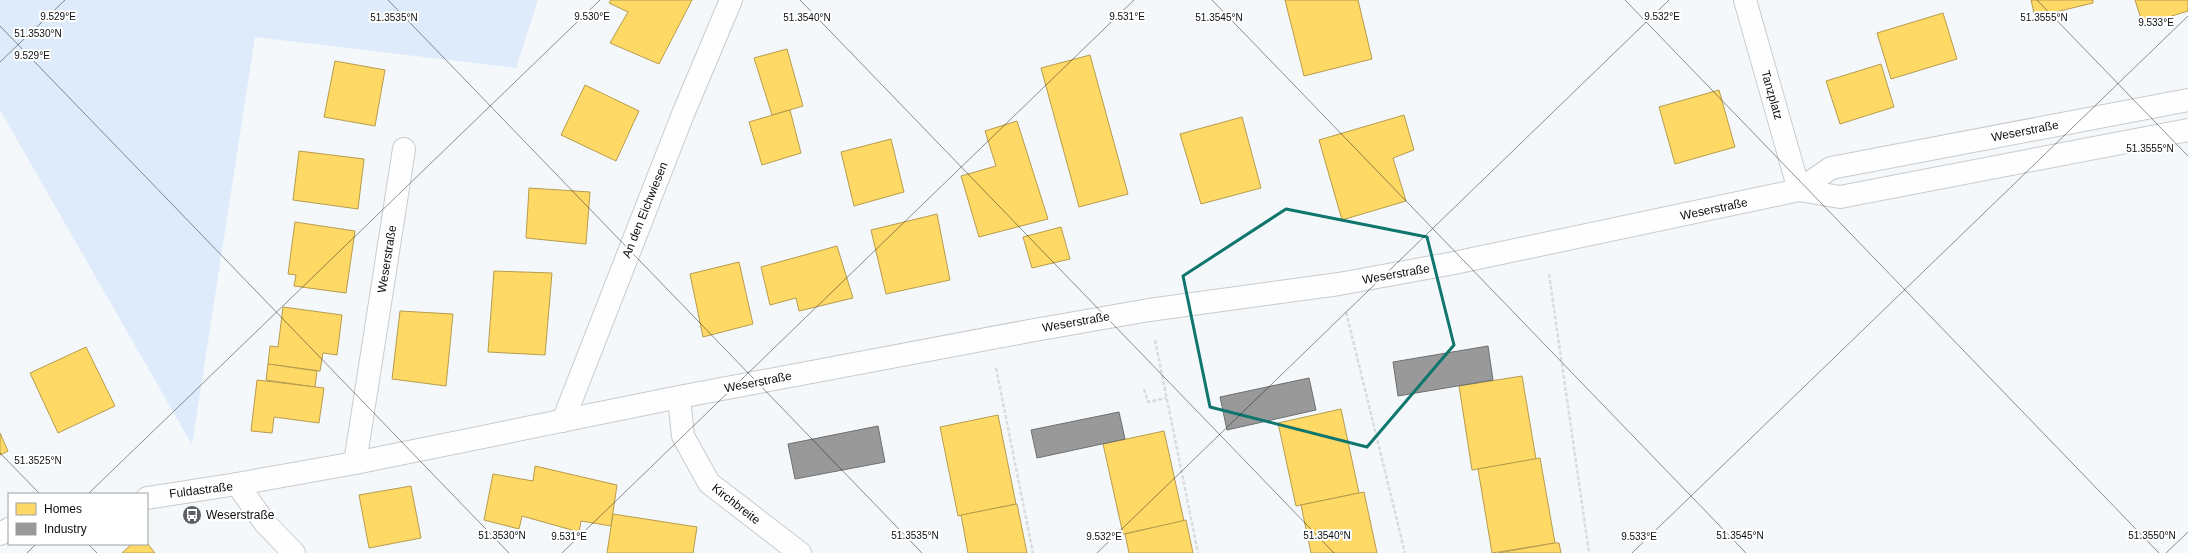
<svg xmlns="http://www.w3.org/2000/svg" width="2188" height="553" font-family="Helvetica,sans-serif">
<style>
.green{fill:#deebfa}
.homes{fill:#ffd966;stroke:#b69c4c}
.industry{fill:#999;stroke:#6e6f70}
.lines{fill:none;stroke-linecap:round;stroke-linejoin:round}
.street-casing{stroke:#c8cbce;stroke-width:24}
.path{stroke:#dbdbdc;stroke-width:2.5;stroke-dasharray:4 2;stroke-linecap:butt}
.street{stroke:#fefefe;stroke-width:22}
.marked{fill:none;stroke:#0f766e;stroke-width:3;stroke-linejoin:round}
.ticks{fill:none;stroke:#0b0d10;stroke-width:1;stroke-opacity:0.45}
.labels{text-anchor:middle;stroke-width:4;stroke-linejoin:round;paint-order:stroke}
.street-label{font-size:12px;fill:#0b0d10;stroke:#fff}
.poi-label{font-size:12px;fill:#0b0d10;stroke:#fff;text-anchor:start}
.ticks-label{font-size:10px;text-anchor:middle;fill:#0b0d10;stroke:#fff;stroke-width:4;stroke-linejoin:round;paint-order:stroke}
</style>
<rect width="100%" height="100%" fill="#f5f8fb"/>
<polygon class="green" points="0,0 538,0 516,68 255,37 192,445 0,110"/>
<g class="homes">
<polygon points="611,0 692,0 659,64 610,43 628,12 609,3"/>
<polygon points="1285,0 1358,0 1372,59 1304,76"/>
<polygon points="2031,0 2093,0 2093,3 2035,17"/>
<polygon points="2135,0 2188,0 2188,11 2143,25"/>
<polygon points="1943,13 1957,59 1891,79 1877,33"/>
<polygon points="787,49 803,106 772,115 754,58"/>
<polygon points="1090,55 1128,194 1079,207 1041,68"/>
<polygon points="335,61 385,70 375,126 324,117"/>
<polygon points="1881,64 1894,107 1840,124 1826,81"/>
<polygon points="585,85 639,111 616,161 561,135"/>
<polygon points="1719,90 1735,147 1675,164 1659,107"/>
<polygon points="790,110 801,153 762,165 749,122"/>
<polygon points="1404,115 1414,150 1393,158 1406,201 1342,220 1319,140"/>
<polygon points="1242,117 1261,188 1201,204 1180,134"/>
<polygon points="1017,121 1048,219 979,237 961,176 996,166 985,131"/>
<polygon points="891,139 904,192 854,206 841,152"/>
<polygon points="299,151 364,159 358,209 293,200"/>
<polygon points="529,188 590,192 586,244 526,238"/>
<polygon points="937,214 950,280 886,294 871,230"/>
<polygon points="295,222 355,231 346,293 294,286 296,275 288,274"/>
<polygon points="1061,227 1070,259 1032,268 1023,237"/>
<polygon points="837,246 853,298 799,311 796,298 770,305 761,267"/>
<polygon points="739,262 753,324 703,337 690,274"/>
<polygon points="494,271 552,273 545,355 488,352"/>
<polygon points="283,307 342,315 337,355 323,353 320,371 268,364 270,346 278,347"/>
<polygon points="400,311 453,314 446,386 392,379"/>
<polygon points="86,347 115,406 58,433 30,373"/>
<polygon points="268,364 317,371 315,387 266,380"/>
<polygon points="1522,376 1536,459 1472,470 1459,386"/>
<polygon points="257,380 324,388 319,423 274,417 272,433 251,431"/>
<polygon points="1341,409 1359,493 1296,506 1278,423"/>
<polygon points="998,415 1016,504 958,516 940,427"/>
<polygon points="1164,431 1184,521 1123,534 1103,444"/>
<polygon points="0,433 8,451 0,455"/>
<polygon points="1540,458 1555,543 1492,553 1478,469"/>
<polygon points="535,466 617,485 611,526 581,521 579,532 522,516 519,529 484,520 493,474 533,481"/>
<polygon points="411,486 421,538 369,548 359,495"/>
<polygon points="1364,492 1377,553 1311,553 1301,505"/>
<polygon points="1017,504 1027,553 968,553 961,515"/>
<polygon points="613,514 697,527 693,553 607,553"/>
<polygon points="1186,520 1193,553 1129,553 1125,534"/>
<polygon points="147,543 155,553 122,553 132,544"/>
<polygon points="1555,543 1559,543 1561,553 1498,553"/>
</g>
<g class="industry">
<polygon points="1488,346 1493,380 1398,396 1393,362"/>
<polygon points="1309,378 1316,410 1227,430 1220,397"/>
<polygon points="1119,412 1125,439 1037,458 1031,430"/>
<polygon points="878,426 885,462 795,479 788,444"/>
</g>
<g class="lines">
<defs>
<g id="street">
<polyline points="1745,0 1799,190"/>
<polyline points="1799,190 1831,168 2188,100"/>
<polyline points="679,397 683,436 709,483 800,553"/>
<polyline points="563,421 683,114 731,0"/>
<polyline points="355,463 404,149"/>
<polyline points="237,484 265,523 294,553"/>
<polyline points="147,498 237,484 355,463 679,397 1029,331 1149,310 1339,284 1454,263 1799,190 1840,197 2188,130"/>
<polyline points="0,534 9,529"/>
</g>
</defs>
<use href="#street" class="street-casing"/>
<g class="path">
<polyline points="1549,274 1589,553"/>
<polyline points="1346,312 1405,553"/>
<polyline points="1155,340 1198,553"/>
<polyline points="996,368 1033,553"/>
<polyline points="1144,389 1148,402 1166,398"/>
</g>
<use href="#street" class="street"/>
</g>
<path class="marked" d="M 1286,209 L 1427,237 L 1454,345 L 1367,447 L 1210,407 L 1183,276 Z"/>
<path class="ticks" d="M 388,0 L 922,553M 800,0 L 1334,553M 1212,0 L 1746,553M 1625,0 L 2159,553M 2037,0 L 2188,156M 0,26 L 509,553M 0,62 L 65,0M 0,453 L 40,494M 88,494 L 600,0M 88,544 L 97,553M 27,553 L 36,544M 562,553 L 1134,0M 1097,553 L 1669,0M 1632,553 L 2188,16M 2166,553 L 2188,532"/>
<defs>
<symbol id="bus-disc" viewBox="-11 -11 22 22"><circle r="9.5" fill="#5d5f62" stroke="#fff"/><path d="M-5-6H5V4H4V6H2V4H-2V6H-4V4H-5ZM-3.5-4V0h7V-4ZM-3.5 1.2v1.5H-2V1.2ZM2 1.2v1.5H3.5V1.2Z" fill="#fff"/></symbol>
</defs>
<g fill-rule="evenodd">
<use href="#bus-disc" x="181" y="504" width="22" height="22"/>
</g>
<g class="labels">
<g class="street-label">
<text transform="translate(1772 95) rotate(74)" y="4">Tanzplatz</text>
<text transform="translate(2025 131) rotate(-11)" y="4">Weserstraße</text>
<text transform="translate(1714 209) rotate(-12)" y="4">Weserstraße</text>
<text transform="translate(645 210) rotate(-68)" y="4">An den Eichwiesen</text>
<text transform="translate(387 259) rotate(-81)" y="4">Weserstraße</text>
<text transform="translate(1396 274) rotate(-10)" y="4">Weserstraße</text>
<text transform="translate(1076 322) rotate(-10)" y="4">Weserstraße</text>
<text transform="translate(758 382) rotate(-11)" y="4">Weserstraße</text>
<text transform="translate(201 490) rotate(-7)" y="4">Fuldastraße</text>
<text transform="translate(736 504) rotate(38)" y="4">Kirchbreite</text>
</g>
<g class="poi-label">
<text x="206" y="519">Weserstraße</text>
</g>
</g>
<g class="ticks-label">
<text x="58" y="20">9.529°E</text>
<text x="592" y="20">9.530°E</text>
<text x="1127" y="20">9.531°E</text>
<text x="1662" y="20">9.532°E</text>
<text x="394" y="21">51.3535°N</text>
<text x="807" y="21">51.3540°N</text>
<text x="1219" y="21">51.3545°N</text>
<text x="2044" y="21">51.3555°N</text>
<text x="2156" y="26">9.533°E</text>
<text x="38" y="37">51.3530°N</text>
<text x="32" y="59">9.529°E</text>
<text x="2150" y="152">51.3555°N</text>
<text x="38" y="464">51.3525°N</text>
<text x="502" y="539">51.3530°N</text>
<text x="915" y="539">51.3535°N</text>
<text x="1327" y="539">51.3540°N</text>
<text x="1740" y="539">51.3545°N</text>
<text x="2152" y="539">51.3550°N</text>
<text x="569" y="540">9.531°E</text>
<text x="1104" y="540">9.532°E</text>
<text x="1639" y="540">9.533°E</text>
</g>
<rect x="8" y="493" width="140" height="52" fill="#ffffff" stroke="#9d9e9f"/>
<rect x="16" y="503" width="20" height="12" fill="#ffd966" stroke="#9d9e9f"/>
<text x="44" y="513" font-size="12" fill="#0b0d10">Homes</text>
<rect x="16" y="523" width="20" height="12" fill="#999999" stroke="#9d9e9f"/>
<text x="44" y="533" font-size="12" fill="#0b0d10">Industry</text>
</svg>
